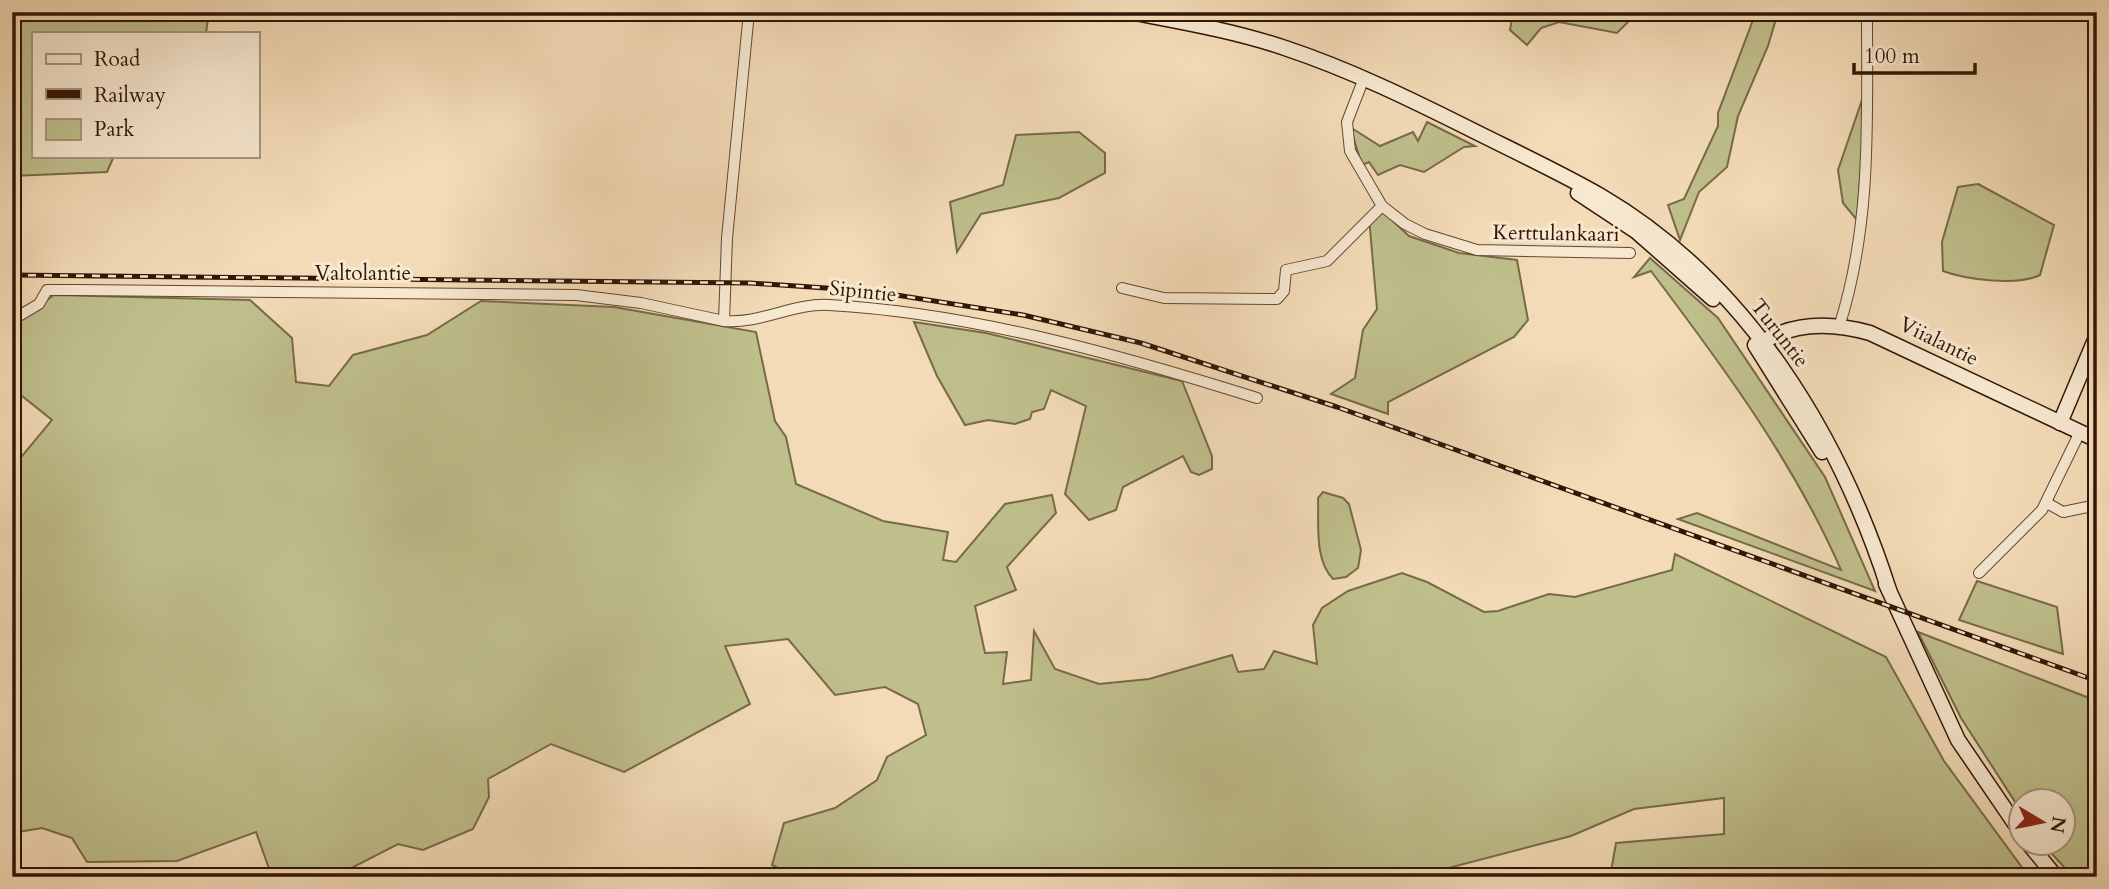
<svg xmlns="http://www.w3.org/2000/svg" width="2109" height="889" font-family="Cardo,serif">
<style>
.green{fill:#bfbf8c;stroke:#786a48;stroke-width:2}
.lines{fill:none;stroke-linecap:round;stroke-linejoin:round}
.minor-casing{stroke:#624732;stroke-width:12}
.secondary-casing{stroke:#311605;stroke-width:17}
.minor{stroke:#f7e8d0;stroke-width:10}
.secondary{stroke:#f7e8d0;stroke-width:14}
.rail-casing{stroke:#311605;stroke-width:5}
.rail{stroke:#f7e8d0;stroke-width:2.5;stroke-dasharray:8;stroke-linecap:butt}
.labels{text-anchor:middle;stroke-width:6;stroke-linejoin:round;paint-order:stroke}
.street-label{font-size:21px;fill:#311605;stroke:#f7e8d0}
</style>
<rect width="100%" height="100%" fill="#f3dbb7"/>
<filter id="stains"><feTurbulence type="fractalNoise" baseFrequency=".00286" numOctaves="4"/><feColorMatrix values="0 0 0 0 .2 0 0 0 0 .09 0 0 0 0 .02 0 0 0 .5 -.17"/></filter>
<radialGradient id="worn" r=".72"><stop offset=".6" stop-color="#630" stop-opacity="0"/><stop offset="1" stop-color="#630" stop-opacity=".3"/></radialGradient>
<g class="green">
<polygon points="12,12 209,12 206,33 33,33 33,156 114,156 107,172 12,176"/>
<polygon points="1513,12 1638,12 1617,33 1559,22 1541,28 1527,45 1510,30"/>
<polygon points="1756,12 1778,12 1768,46 1738,116 1727,167 1699,192 1680,240 1668,205 1684,199 1718,126 1718,113"/>
<polygon points="1862,100 1864,126 1857,220 1843,203 1838,170"/>
<polygon points="1427,122 1475,146 1464,147 1424,172 1400,165 1378,175 1369,162 1362,165 1350,127 1380,146 1413,132 1418,141"/>
<polygon points="1079,132 1105,153 1105,173 1059,198 981,214 957,252 950,202 1003,185 1016,135"/>
<path d="M 1978,184 L 2054,225 L 2040,275 C 2018,286 1967,280 1943,271 L 1942,242 L 1958,187 Z"/>
<polygon points="1376,205 1409,236 1459,253 1517,260 1528,320 1514,337 1388,402 1388,414 1331,394 1355,378 1363,330 1377,309 1369,217"/>
<path d="M 1650,258 L 1718,318 L 1825,477 L 1875,591 L 1678,519 L 1697,513 L 1841,570 C 1794,462 1722,365 1651,271 L 1634,277 Z"/>
<polygon points="54,295 250,300 292,338 296,382 329,386 353,355 427,335 481,301 614,307 756,332 775,421 786,437 796,484 883,521 948,532 943,560 956,562 1005,504 1052,495 1056,513 1007,567 1016,590 975,606 985,653 1007,652 1003,684 1031,680 1034,631 1055,669 1099,684 1149,679 1232,655 1238,672 1264,669 1274,651 1317,664 1313,625 1322,608 1348,591 1402,573 1427,582 1484,612 1498,611 1549,594 1575,597 1672,570 1675,554 1886,657 1944,761 2029,877 1610,877 1616,843 1724,834 1724,798 1634,809 1571,836 1414,877 795,877 772,865 784,823 835,808 877,780 887,757 926,735 918,704 885,687 835,695 788,639 725,646 750,704 624,772 551,744 488,779 489,797 473,829 423,850 398,844 334,877 272,877 256,832 177,861 87,862 72,838 42,828 12,833 12,468 52,420 12,388 12,325"/>
<polygon points="914,322 986,333 1182,381 1212,456 1212,469 1199,475 1191,472 1183,456 1123,487 1116,510 1089,520 1065,494 1086,406 1051,390 1044,409 1032,412 1030,419 1015,424 988,420 965,425 937,376"/>
<path d="M 1323,492 L 1343,498 L 1349,504 L 1361,550 L 1358,568 L 1346,577 L 1333,579 C 1314,559 1319,524 1318,498 Z"/>
<polygon points="1977,581 2057,607 2063,654 1959,620"/>
<polygon points="1918,632 2097,701 2097,877 2073,877 2043,844 2064,844 2064,802 2022,802 2021,811 1961,718"/>
</g>
<g class="lines">
<defs>
<g id="minor">
<path d="M 749,12 L 727,238 L 724,321 C 761,324 793,303 829,305 C 973,313 1120,355 1257,398"/>
<polyline points="1364,78 1347,122 1350,151 1382,206 1405,224 1425,234 1477,250 1630,253"/>
<polyline points="1122,288 1164,298 1277,299 1284,291 1286,270 1327,261 1382,206"/>
<polyline points="12,320 39,304 47,290 76,290 576,295 641,303 724,321"/>
<path d="M 1839,327 C 1872,224 1867,119 1867,12"/>
<polyline points="2047,503 2063,512 2097,505"/>
<polyline points="1979,573 2042,510 2080,432"/>
</g>
<g id="secondary">
<path d="M 1130,12 C 1182,22 1235,31 1285,48 C 1351,70 1412,100 1474,131 C 1516,152 1561,173 1601,196 C 1746,281 1839,434 1889,590"/>
<polyline points="1578,193 1637,232 1713,299"/>
<polyline points="1755,345 1822,452"/>
<path d="M 1757,346 C 1791,321 1831,322 1870,333 L 2097,440"/>
<polyline points="2060,423 2097,335"/>
<polyline points="1886,584 1958,740 2022,834"/>
<polyline points="2029,844 2056,877"/>
</g>
</defs>
<use href="#minor" class="minor-casing"/>
<use href="#secondary" class="secondary-casing"/>
<use href="#minor" class="minor"/>
<use href="#secondary" class="secondary"/>
<defs>
<polyline id="rail" points="12,275 750,283 871,291 1023,315 1141,343 1337,407 2097,681"/>
</defs>
<use href="#rail" class="rail-casing"/>
<use href="#rail" class="rail"/>
</g>
<g class="labels">
<g class="street-label">
<text transform="translate(1556 233) rotate(1)" y="7">Kerttulankaari</text>
<text x="363" y="280">Valtolantie</text>
<text transform="translate(863 291) rotate(6)" y="7">Sipintie</text>
<text transform="translate(1780 333) rotate(52)" y="7">Turuntie</text>
<text transform="translate(1939 341) rotate(26)" y="7">Viialantie</text>
</g>
</g>
<rect width="2109" height="889" fill="none" stroke="#f3dbb7" stroke-width="42"/>
<rect x="14" y="14" width="2081" height="861" fill="none" stroke="#311605" stroke-width="3.5"/>
<rect x="21" y="21" width="2067" height="847" fill="none" stroke="#311605" stroke-width="2"/>
<rect x="32" y="32" width="228" height="126" fill="#f7e8d0" stroke="#a8947f" stroke-width="2"/>
<rect x="46" y="54" width="35" height="10" fill="#f7e8d0" stroke="#a8947f" stroke-width="2"/>
<text x="94" y="66" font-size="21" fill="#311605">Road</text>
<rect x="46" y="89" width="35" height="10" fill="#311605" stroke="#a8947f" stroke-width="2"/>
<text x="94" y="102" font-size="21" fill="#311605">Railway</text>
<rect x="46" y="119" width="35" height="21" fill="#bfbf8c" stroke="#a8947f" stroke-width="2"/>
<text x="94" y="136" font-size="21" fill="#311605">Park</text>
<g transform="translate(2042 822) rotate(100)"><circle r="33" fill="#f7e8d0" stroke="#a8947f" stroke-width="2"/>
<path d="M0-5L12 26L0 18L-12 26Z" fill="#8f2418"/>
<text y="-10" font-size="19" font-weight="bold" text-anchor="middle" fill="#311605">N</text>
</g>
<path d="M1854 63v10h121v-10" fill="none" stroke="#311605" stroke-width="3.5"/>
<text x="1864" y="63" font-size="21" fill="#311605" stroke="#f7e8d0" stroke-width="5" paint-order="stroke">100 m</text>
<rect width="100%" height="100%" filter="url(#stains)"/>
<rect width="100%" height="100%" fill="url(#worn)"/>
</svg>
